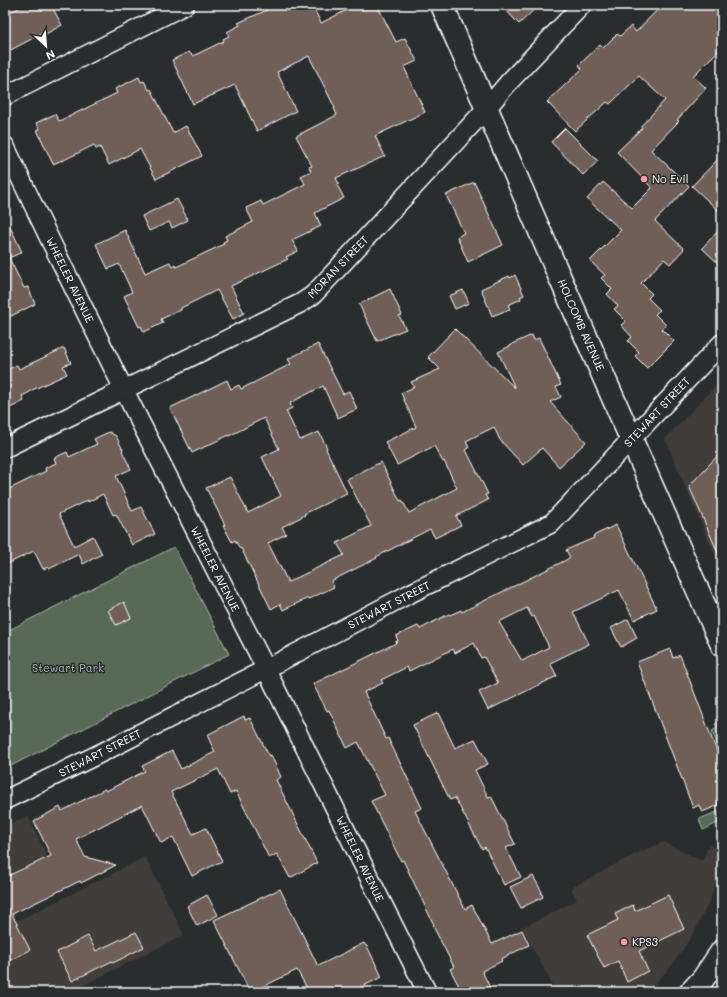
<svg xmlns="http://www.w3.org/2000/svg" width="727" height="997" font-family="Mali,sans-serif">
<style>
.built{fill:#3f3c3a}
.green{fill:#566b56;stroke:#aab5aa}
.building{fill:#6f5e57;stroke:#fff;fill-rule:evenodd}
.lines{fill:none;stroke-linecap:round;stroke-linejoin:round}
.minor-casing{stroke:#fff;stroke-width:21}
.tertiary-casing{stroke:#fff;stroke-width:25}
.secondary-casing{stroke:#fff;stroke-width:25}
.minor{stroke:#2a2d2e;stroke-width:18}
.tertiary{stroke:#2a2d2e;stroke-width:22}
.secondary{stroke:#2a2d2e;stroke-width:22}
.poi-dot{fill:#ff9aa2;stroke:#2a2d2e;stroke-width:1.5}
.labels{text-anchor:middle;stroke-width:3;stroke-linejoin:round;paint-order:stroke}
.poi-label{font-size:11px;fill:#fff;stroke:#2a2d2e;text-anchor:start}
.street-label{font-size:11px;fill:#fff;stroke:#2a2d2e}
.park-label{font-size:11px;fill:#aab5aa;stroke:#2a2d2e}
</style>
<rect width="100%" height="100%" fill="#2a2d2e"/>
<filter id="ink" filterUnits="userSpaceOnUse"><feTurbulence type="fractalNoise" baseFrequency=".025" numOctaves="2"/><feDisplacementMap in="SourceGraphic" scale="8" xChannelSelector="R" yChannelSelector="G"/><feConvolveMatrix kernelMatrix="1 2 1 2 8 2 1 2 1" color-interpolation-filters="sRGB"/></filter>
<g filter="url(#ink)">
<g class="built">
<polygon points="722,379 722,572 665,439"/>
<polygon points="28,816 47,856 5,876 5,827"/>
<polygon points="663,842 702,861 709,845 722,850 722,863 710,900 694,933 670,968 647,992 556,992 522,928 577,900 571,888 635,854"/>
<polygon points="145,857 184,935 70,992 5,992 5,927"/>
</g>
<g class="green">
<polygon points="174,547 229,654 5,769 5,632"/>
<polygon points="722,720 722,757 712,731 717,728 715,724"/>
<polygon points="722,810 722,821 703,830 699,819"/>
</g>
<g class="building">
<polygon points="24,5 51,5 62,25 44,35 43,33 5,53 5,15"/>
<polygon points="278,5 312,5 321,23 357,5 377,5 396,42 405,38 417,61 404,67 425,112 375,136 385,156 336,178 339,184 337,185 344,198 315,213 321,226 292,240 298,251 286,257 288,259 231,286 244,313 233,319 217,290 181,308 181,310 161,319 163,323 144,332 141,326 139,327 124,296 132,292 119,264 108,269 96,244 125,230 145,273 170,262 172,267 175,265 176,267 224,244 223,242 227,240 225,236 253,222 246,208 261,201 263,205 305,184 301,176 311,171 309,167 312,166 296,136 337,115 334,108 335,108 309,56 277,72 296,111 257,131 235,85 193,104 172,60 189,52 193,56 224,41 223,39 229,36 227,32 240,25 238,23"/>
<polygon points="501,5 539,5 519,24"/>
<polygon points="662,5 722,5 722,47 693,76 706,88 677,120 679,121 651,150 689,186 655,221 684,249 670,264 664,259 641,283 652,294 648,298 660,310 655,314 666,325 662,329 674,341 647,368 635,356 639,352 628,341 632,337 621,325 626,321 614,309 618,306 607,294 612,289 601,278 605,275 590,261 621,230 587,199 603,182 632,208 652,188 617,152 642,128 641,126 665,100 639,76 610,104 607,102 575,131 547,102 582,69 579,65 600,45 603,48 617,34 620,36 631,26 636,32"/>
<polygon points="139,77 141,82 144,81 149,90 151,89 173,133 186,126 202,156 156,179 140,149 109,165 100,147 96,149 94,145 62,161 62,160 53,164 37,130 40,129 36,123 55,114 59,121 62,120 117,93 115,89"/>
<polygon points="565,128 598,161 583,175 551,142"/>
<polygon points="722,155 722,214 692,186"/>
<polygon points="474,182 503,245 468,262 457,237 464,233 446,195"/>
<polygon points="177,199 188,220 172,228 169,222 149,231 142,216"/>
<polygon points="5,216 22,252 9,258 24,288 28,287 35,304 5,319"/>
<polygon points="722,227 722,267 702,248"/>
<polygon points="515,275 524,295 520,297 521,299 508,305 510,309 492,316 481,289 509,276 510,278"/>
<polygon points="390,289 402,315 399,316 406,329 377,341 359,304"/>
<polygon points="463,290 469,303 455,309 449,296"/>
<polygon points="455,329 515,388 498,352 512,345 512,344 532,335 534,340 539,338 561,385 556,387 561,397 550,402 586,442 559,467 542,448 523,465 500,440 494,427 466,441 469,448 466,450 488,494 485,495 488,500 456,516 461,525 435,538 430,529 376,557 377,558 331,581 334,587 309,599 308,598 283,610 280,604 271,609 241,548 240,549 235,540 232,542 223,525 225,525 206,488 230,477 248,513 281,496 262,457 279,449 264,418 229,436 229,435 192,453 170,408 227,380 231,389 239,385 241,389 291,364 288,359 318,344 343,394 349,391 357,409 338,418 323,386 290,403 292,408 286,411 300,440 319,432 327,448 326,449 347,493 304,514 305,515 282,527 286,534 268,543 288,582 344,555 337,543 371,526 347,479 381,462 400,501 402,500 409,513 457,488 444,461 443,462 434,446 397,465 385,442 416,427 401,393 414,387 411,382 440,369 428,357"/>
<polygon points="64,348 71,363 63,366 67,374 30,391 30,392 22,396 24,401 10,408 5,398 5,371 17,365 19,369"/>
<polygon points="109,432 116,436 123,450 122,451 131,469 116,476 132,511 141,507 155,534 132,545 116,514 113,515 103,494 88,502 88,500 59,514 74,546 93,536 102,554 83,564 79,554 49,569 48,567 43,569 34,551 5,565 5,491 46,471 45,468 56,463 54,458 67,452 69,457 97,444 94,439"/>
<polygon points="722,451 722,562 689,486"/>
<path d="M 616,525 L 657,609 L 634,620 L 619,590 L 573,612 L 589,644 L 550,663 L 557,676 L 488,710 L 479,692 L 498,683 L 484,657 L 481,658 L 474,643 L 455,653 L 453,649 L 409,671 L 407,667 L 381,680 L 383,683 L 364,692 L 386,739 L 388,738 L 422,808 L 415,811 L 465,909 L 472,905 L 492,944 L 522,930 L 529,945 L 501,959 L 502,961 L 482,971 L 492,992 L 462,992 L 450,969 L 454,967 L 433,926 L 434,925 L 403,860 L 401,861 L 371,801 L 385,795 L 358,742 L 347,748 L 329,710 L 327,711 L 313,684 L 396,643 L 395,642 L 398,641 L 396,636 L 418,626 L 420,629 L 449,614 L 450,615 L 461,610 L 462,612 L 566,560 L 570,557 L 566,550 L 594,538 L 593,536 ZM 527,608 L 532,617 L 534,616 L 549,647 L 522,661 L 499,622 Z"/>
<polygon points="124,602 131,618 116,625 108,610"/>
<polygon points="628,619 637,638 621,647 611,628"/>
<polygon points="670,649 673,658 680,655 722,765 722,804 702,812 699,805 693,808 637,662"/>
<polygon points="438,713 455,748 475,739 488,764 475,770 488,797 491,796 515,844 506,848 521,877 504,885 485,847 482,849 455,798 450,800 413,725"/>
<polygon points="244,716 245,720 250,718 269,756 271,755 281,777 276,780 317,863 290,878 277,854 269,858 236,791 230,794 218,769 171,792 193,834 206,828 222,861 192,876 173,837 161,843 142,805 76,839 85,857 116,865 81,883 80,881 12,914 30,950 5,963 5,877 51,856 34,821 60,807 62,811 105,789 106,791 145,771 142,766 172,751 181,769 215,752 207,735"/>
<polygon points="533,876 542,892 541,892 543,897 521,908 510,887"/>
<polygon points="280,889 318,966 364,943 366,946 367,946 382,977 351,992 309,992 297,970 252,992 250,992 214,920"/>
<polygon points="207,895 218,915 197,926 187,906"/>
<polygon points="668,895 684,929 639,951 648,971 627,982 618,961 604,968 587,935 618,920 615,914 633,905 635,911"/>
<polygon points="136,932 144,947 113,963 112,961 72,981 57,952 88,936 96,951"/>
</g>
<g class="lines">
<defs>
<g id="minor">
<polyline points="5,96 185,5"/>
<polyline points="5,146 53,246 132,406 266,669 380,899 427,992"/>
<polyline points="5,448 107,398 301,303 313,295 487,108 508,83 582,5"/>
<polyline points="5,800 103,752 266,669 409,594 552,523 722,343"/>
</g>
<polyline id="tertiary" points="442,5 557,271 722,645"/>
<polyline id="secondary" points="691,992 703,979 722,951"/>
</defs>
<use href="#minor" class="minor-casing"/>
<use href="#tertiary" class="tertiary-casing"/>
<use href="#secondary" class="secondary-casing"/>
<use href="#minor" class="minor"/>
<use href="#tertiary" class="tertiary"/>
<use href="#secondary" class="secondary"/>
</g>
</g>
<g class="poi-dot">
<circle cx="644" cy="179" r="4"/>
<circle cx="624" cy="942" r="4"/>
</g>
<g class="labels">
<g class="poi-label">
<text x="652" y="183">No Evil</text>
<text x="632" y="946">KPS3</text>
</g>
<g class="street-label">
<text transform="translate(338 267) rotate(-46)" y="4">MORAN STREET</text>
<text transform="translate(70 280) rotate(64)" y="4">WHEELER AVENUE</text>
<text transform="translate(581 325) rotate(66)" y="4">HOLCOMB AVENUE</text>
<text transform="translate(657 412) rotate(-47)" y="4">STEWART STREET</text>
<text transform="translate(215 569) rotate(63)" y="4">WHEELER AVENUE</text>
<text transform="translate(389 605) rotate(-27)" y="4">STEWART STREET</text>
<text transform="translate(100 753) rotate(-27)" y="4">STEWART STREET</text>
<text transform="translate(360 859) rotate(64)" y="4">WHEELER AVENUE</text>
</g>
<g class="park-label">
<text x="68" y="672">Stewart Park</text>
</g>
</g>
<rect width="727" height="997" fill="none" stroke="#2a2d2e" stroke-width="20"/>
<rect x="10" y="10" width="707" height="977" fill="none" stroke="#fff" stroke-width="1.5" filter="url(#ink)"/>
<g transform="translate(46 46) rotate(154)" stroke="#2a2d2e" stroke-width="3" paint-order="stroke">
<path d="M0-3L7 15L0 10L-7 15Z" fill="#ffffff"/>
<text y="-6" font-size="11" font-weight="bold" text-anchor="middle" fill="#ffffff">N</text>
</g>
</svg>
